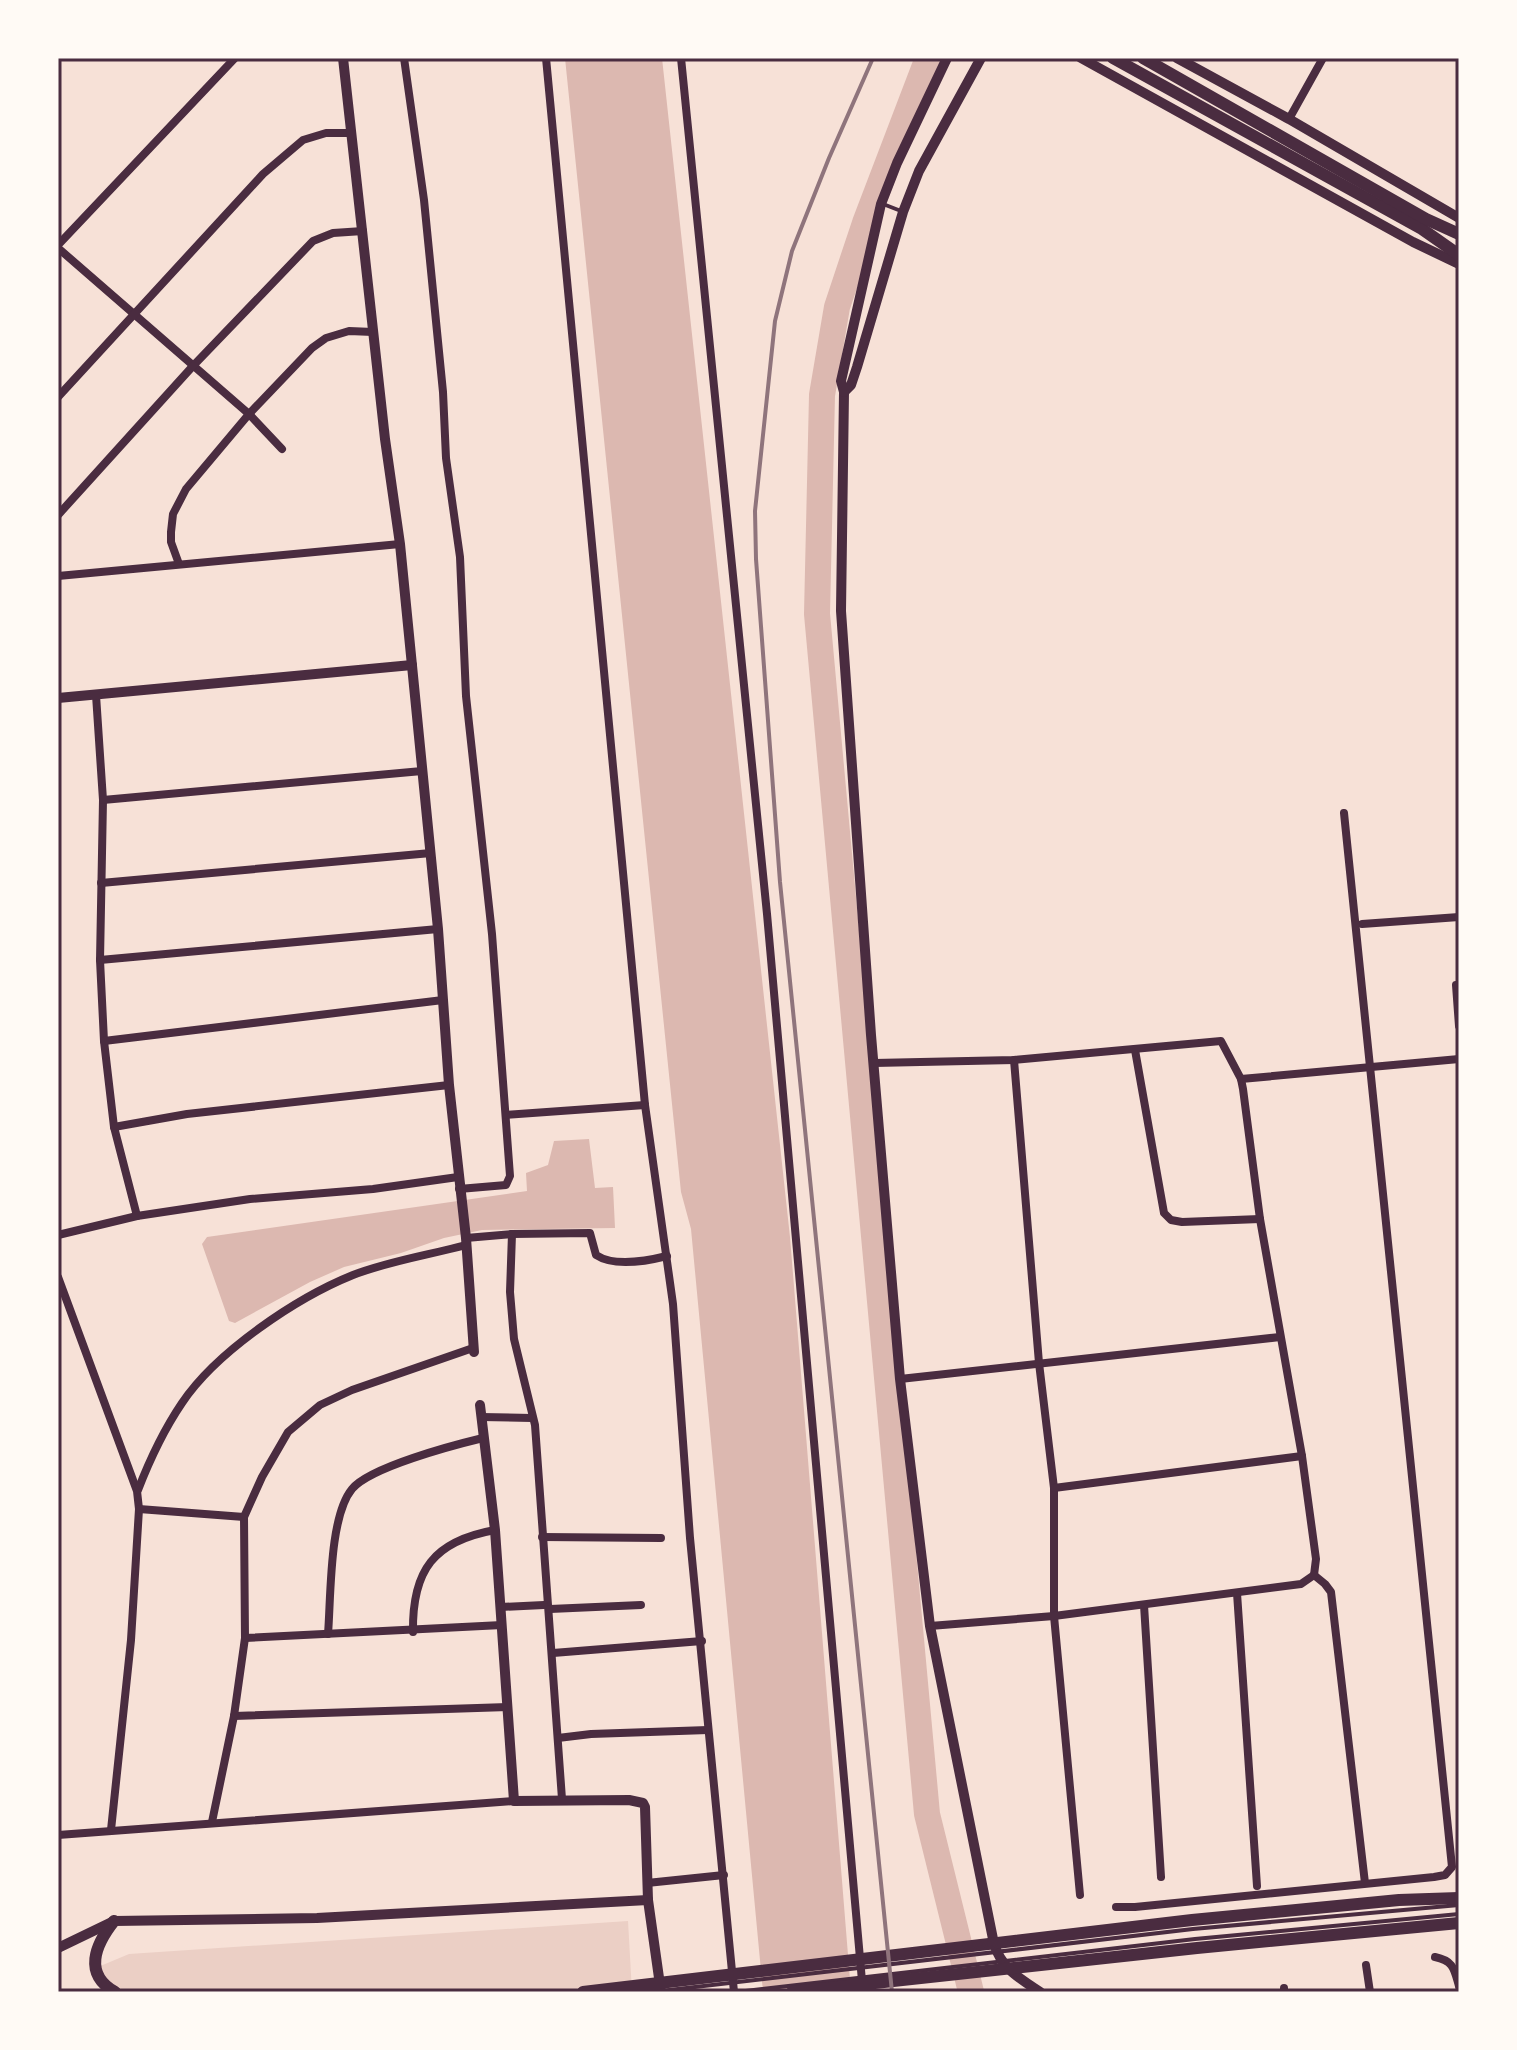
<svg xmlns="http://www.w3.org/2000/svg" width="1517" height="2050" font-family="'Fira Sans Condensed',sans-serif">
<style>
.green{fill:#ebcfc5}
.water{fill:#dcb8b0}
.lines{fill:none;stroke-linecap:round;stroke-linejoin:round}
.river{stroke:#dcb8b0;stroke-width:26}
.service{stroke:#4a2c40;stroke-width:4}
.minor{stroke:#4a2c40;stroke-width:8}
.tertiary{stroke:#4a2c40;stroke-width:10}
.primary{stroke:#4a2c40;stroke-width:12}
.rail{stroke:#8f747c;stroke-width:4}
.neatline{fill:none;stroke:#4a2c40;stroke-width:3}
</style>
<rect width="100%" height="100%" fill="#f7e1d7"/>
<polygon class="green" points="628,1921 632,1992 104,1992 98,1967 129,1954"/>
<g class="water">
<polygon points="565,58 662,58 790,1237 851,1992 763,1992 691,1229 681,1192"/>
<polygon points="589,1139 595,1188 613,1187 615,1228 482,1230 444,1238 401,1253 344,1267 310,1282 235,1323 229,1321 202,1244 207,1237 527,1191 526,1173 548,1165 554,1141"/>
</g>
<g class="lines">
<polyline class="river" points="928,58 865,223 837,307 822,395 817,614 927,1814 971,1992"/>
<g class="service">
<polyline points="883,204 901,211"/>
<polyline points="652,1992 1193,1929 1459,1905"/>
<polyline points="737,1992 1195,1939 1459,1914"/>
</g>
<g class="minor">
<polyline points="404,58 424,200 443,392 446,458 460,557 466,696 492,934 510,1176 506,1185 459,1189"/>
<polyline points="546,58 645,1105 673,1304 690,1538 734,1992"/>
<polyline points="681,58 767,914 863,1992"/>
<polyline points="1289,119 1323,58"/>
<polyline points="58,245 235,58"/>
<polyline points="58,248 249,414 282,449"/>
<polyline points="58,397 263,174 303,140 326,133 352,133"/>
<polyline points="58,515 192,367 313,241 333,233 363,231"/>
<polyline points="179,564 171,542 171,532 173,514 186,489 249,414 312,348 326,338 349,331 373,332"/>
<polyline points="58,576 400,544"/>
<polyline points="96,695 103,800 100,960 104,1041 114,1127 137,1216"/>
<polyline points="103,800 422,771"/>
<polyline points="101,883 431,853"/>
<polyline points="1362,924 1459,917"/>
<polyline points="100,960 438,929"/>
<polyline points="1456,985 1459,1026"/>
<polyline points="104,1041 443,1000"/>
<polyline points="1135,1050 1164,1213 1171,1220 1182,1222 1260,1219"/>
<polyline points="1014,1060 1039,1363 1054,1488 1054,1616 1080,1895"/>
<polyline points="874,1063 1014,1060 1221,1041 1241,1079 1243,1089 1260,1219 1302,1456 1316,1559 1314,1575"/>
<polyline points="1241,1079 1459,1059"/>
<polyline points="506,1115 645,1105"/>
<polyline points="114,1127 187,1114 449,1085"/>
<polyline points="512,1234 510,1292 514,1339 535,1425 562,1799"/>
<polyline points="58,1235 137,1216 250,1199 373,1189 458,1177"/>
<path d="M 466,1238 L 512,1234 L 590,1233 L 596,1255 C 614,1267 647,1261 667,1256"/>
<polyline points="58,1277 137,1491 139,1509 131,1640 111,1830"/>
<polyline points="900,1379 1280,1337"/>
<polyline points="481,1417 532,1418"/>
<polyline points="1054,1488 1302,1456"/>
<path d="M 138,1490 C 150,1459 163,1431 182,1403 C 216,1352 296,1298 353,1275 C 389,1261 429,1255 466,1245"/>
<polyline points="139,1509 244,1517"/>
<polyline points="542,1537 661,1538"/>
<polyline points="1314,1575 1325,1584 1331,1592 1365,1883"/>
<polyline points="1237,1593 1257,1886"/>
<polyline points="1144,1605 1161,1877"/>
<polyline points="501,1607 544,1605"/>
<polyline points="550,1609 641,1605"/>
<polyline points="930,1626 1054,1616 1301,1584 1314,1575"/>
<path d="M 413,1632 C 412,1570 434,1541 495,1530"/>
<path d="M 328,1634 C 331,1598 329,1517 352,1489 C 370,1467 454,1445 483,1438"/>
<polyline points="245,1638 502,1625"/>
<polyline points="553,1653 702,1641"/>
<polyline points="234,1716 508,1707"/>
<polyline points="558,1738 591,1734 708,1730"/>
<polyline points="212,1822 234,1716 245,1638 244,1517 262,1477 288,1432 320,1405 352,1390 473,1348"/>
<polyline points="58,1835 514,1801"/>
<polyline points="647,1883 724,1875"/>
<polyline points="1116,1907 1135,1907 1434,1877 1445,1875 1452,1867 1344,813"/>
<path d="M 1435,1957 C 1454,1961 1454,1969 1459,1986"/>
<polyline points="1366,1965 1370,1992"/>
<polyline points="1284,1988 1284,1992"/>
</g>
<g class="tertiary">
<polyline points="343,58 385,439 400,544 438,929 449,1085 466,1238 474,1352"/>
<path d="M 947,58 L 897,163 L 881,204 L 841,381 L 844,392 L 841,611 L 871,1035 L 900,1379 L 930,1626 L 994,1944 C 1002,1969 1019,1978 1040,1992"/>
<polyline points="1081,58 1413,242 1459,264"/>
<polyline points="1177,58 1289,119 1459,218"/>
<polyline points="844,392 851,385 857,367 903,212 919,171 981,58"/>
<polyline points="58,698 412,665"/>
<polyline points="480,1405 495,1530 514,1801 629,1800 643,1803 645,1807 648,1900 661,1992"/>
<polyline points="58,1948 114,1921 317,1918 648,1900"/>
</g>
<g class="primary">
<polyline points="1113,58 1422,229 1459,255"/>
<polyline points="1143,58 1426,219 1459,234"/>
<path d="M 114,1921 C 95,1945 83,1974 115,1992"/>
<polyline points="583,1992 1192,1920 1399,1900 1459,1898"/>
<polyline points="792,1992 1197,1948 1459,1923"/>
</g>
<polyline class="rail" points="873,58 829,158 792,251 775,321 755,511 756,559 780,882 892,1992"/>
</g>
<rect width="1517" height="2050" fill="none" stroke="#fffaf5" stroke-width="120"/>
<rect x="60" y="60" width="1397" height="1930" class="neatline"/>
</svg>
